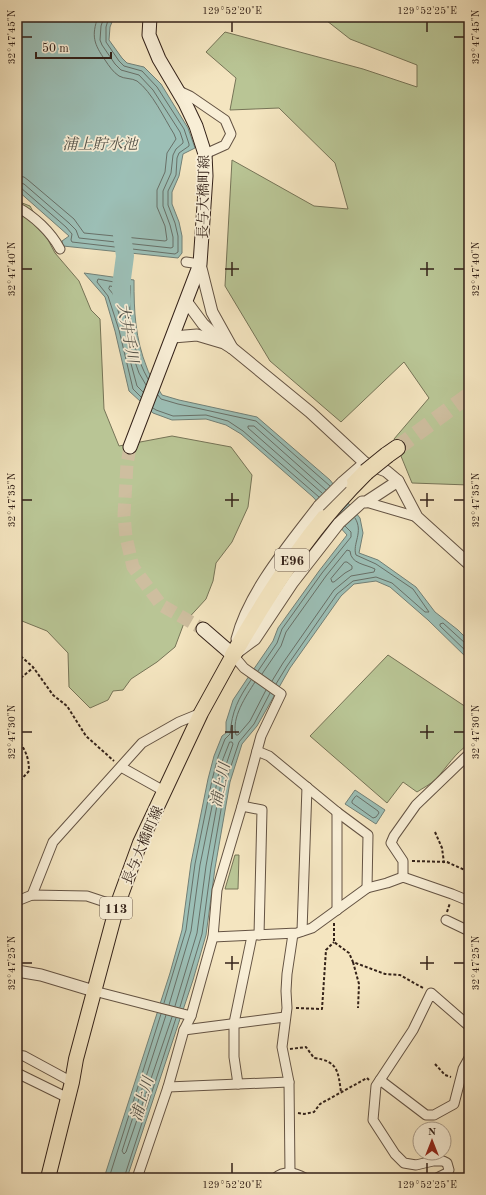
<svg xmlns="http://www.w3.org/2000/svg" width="486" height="1195" font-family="'Old Standard TT','Noto Serif JP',serif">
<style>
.green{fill:#b9c595;stroke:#767457}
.water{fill:#9cbfb6;stroke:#728077}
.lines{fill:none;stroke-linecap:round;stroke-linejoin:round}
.shore{stroke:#687068;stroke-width:1}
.stream{stroke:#728077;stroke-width:3}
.river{stroke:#9cbfb6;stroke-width:18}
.secondary-tunnel{stroke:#cebe9f;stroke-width:13;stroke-dasharray:13 6;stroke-linecap:butt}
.motorway-tunnel{stroke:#cebe9f;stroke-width:16;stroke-dasharray:16 8;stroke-linecap:butt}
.minor-casing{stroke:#645343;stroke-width:11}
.tertiary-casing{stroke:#645343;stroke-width:13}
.secondary-casing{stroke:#342219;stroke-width:15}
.primary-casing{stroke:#342219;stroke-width:16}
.motorway-casing{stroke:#342219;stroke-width:18}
.path{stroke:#342219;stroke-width:2;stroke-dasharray:3 2;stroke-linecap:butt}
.minor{stroke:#f8eed6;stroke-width:9}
.tertiary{stroke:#f8eed6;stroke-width:11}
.secondary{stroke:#f8eed6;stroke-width:13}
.primary{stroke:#f4e5c0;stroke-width:14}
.motorway{stroke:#f4e5c0;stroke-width:16}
.tertiary-bridge-casing{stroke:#645343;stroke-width:13;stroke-linecap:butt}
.motorway-bridge-casing{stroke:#342219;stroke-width:18;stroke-linecap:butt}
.tertiary-bridge{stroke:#f8eed6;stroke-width:11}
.motorway-bridge{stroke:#f4e5c0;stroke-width:16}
.ticks{fill:none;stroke:#342219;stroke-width:1.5}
.labels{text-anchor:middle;stroke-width:3.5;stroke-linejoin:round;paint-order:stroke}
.shield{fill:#f8eed6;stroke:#6f5f52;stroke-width:1}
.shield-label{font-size:13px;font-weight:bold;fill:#342219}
.street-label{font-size:14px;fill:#342219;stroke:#f8eed6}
.water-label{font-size:15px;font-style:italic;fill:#535148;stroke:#f8eed6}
.neatline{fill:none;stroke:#342219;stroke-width:1.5}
.ticks-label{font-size:10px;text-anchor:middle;fill:#342219}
</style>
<rect width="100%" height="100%" fill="#f4e5c0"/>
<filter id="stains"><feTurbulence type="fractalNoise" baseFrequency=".005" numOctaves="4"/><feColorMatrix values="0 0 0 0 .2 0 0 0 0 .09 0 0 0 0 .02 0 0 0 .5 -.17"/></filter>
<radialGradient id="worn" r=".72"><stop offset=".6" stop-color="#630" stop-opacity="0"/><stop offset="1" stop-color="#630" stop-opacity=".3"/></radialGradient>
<g class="green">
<polygon points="322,17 469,17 469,485 412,483 394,439 429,398 404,362 341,422 270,361 225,286 232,160 314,206 348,209 335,163 279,108 230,110 236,78 206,52 225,32 363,69 417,87 417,65 350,39"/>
<polygon points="17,201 30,206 55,253 79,281 91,310 100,319 104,409 119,446 172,436 231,447 252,475 248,507 232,542 216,563 213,581 206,599 184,623 175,647 157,662 131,679 123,690 113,691 108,700 90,708 69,687 68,653 47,631 17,619"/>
<path d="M 388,655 L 469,709 L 469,744 C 455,753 447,767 436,779 C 431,784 423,788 417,792 L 403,782 L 387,803 L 310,736 Z"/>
<polygon points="235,855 239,855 238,889 225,889"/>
</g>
<g class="water">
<polygon points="17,17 114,17 110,27 109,40 122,58 127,63 144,67 161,84 188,128 195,148 183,154 179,176 172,192 172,204 179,222 182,236 182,253 178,258 63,246 62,241 69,236 17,190"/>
<path d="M 84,273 L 134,280 C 134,312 135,338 147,368 C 150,377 157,386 162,395 L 179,400 L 257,417 L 330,480 L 360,518 L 363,533 L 359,553 L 378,560 L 416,587 L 435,612 L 458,630 L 469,641 L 469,660 L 428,620 L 390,587 L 376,581 L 354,584 L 341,596 L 290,668 L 257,726 L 242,744 L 230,782 L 215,868 L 206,935 L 193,980 L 127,1178 L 104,1178 L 170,973 L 182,930 L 191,863 L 208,779 L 214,756 L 222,736 L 226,733 L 226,722 L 233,700 L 247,679 L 273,641 L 278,628 L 319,571 L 347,535 L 313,497 L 241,434 L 226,425 L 206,419 L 172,420 L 153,413 L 129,391 L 115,331 L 105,297 Z"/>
<polygon points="355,790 385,810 376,824 345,804"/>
</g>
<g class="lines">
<g class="shore">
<path d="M 17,176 L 24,177 L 28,180 L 74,219 L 84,233 L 165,241 L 167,240 L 165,226 L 157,207 L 157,190 L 165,172 L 167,153 L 176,139 L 174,134 C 164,118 152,92 137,81 C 132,78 124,79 119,76 C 113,72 109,66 105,60 C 94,44 91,36 98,17"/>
<polyline points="17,182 24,184 69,223 76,230 79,238 171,248 173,247 173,237 170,225 163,206 163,191 171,173 173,155 176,149 183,143 183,141 180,132 153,90 139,75 121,70 115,64 102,45 100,40 101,26 104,17"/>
<polyline points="17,187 21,188 66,227 72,234 71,240 72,242 175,254 178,252 178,236 175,223 168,205 168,191 176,175 177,158 179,153 189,146 189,144 184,129 157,87 142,71 124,66 119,61 106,42 106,27 109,17"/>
<polygon points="110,286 125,289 125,314 127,326 125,328 123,327 113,294 109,289"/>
<polyline points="143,392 137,386 130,360 131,358 134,359 139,373 146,385"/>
<polyline points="158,395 161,399 178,404 256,421 330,486"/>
<path d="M 141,397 L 133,389 L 119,330 L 108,296 L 97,282 L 98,279 L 130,285 C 131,294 129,303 130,313 C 131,335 137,360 148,379"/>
<polyline points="153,408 156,410 173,416 206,415 228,421 243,431 319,497"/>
<polyline points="322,493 248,428 248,426 254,426 326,490"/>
<polygon points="345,562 347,562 352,566 352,569 345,573 334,582 332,582 331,579"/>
<polyline points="469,643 465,643 443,623 440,624 440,626 469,654"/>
<polyline points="258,671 277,643 282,629 322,573 351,537 351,532 345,526"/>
<path d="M 262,674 L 281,646 L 286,632 L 326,576 L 347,550 L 350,551 C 351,564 365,564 375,569 L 374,572 L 351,576 L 334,590 L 283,663 L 272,681"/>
<path d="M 255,682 C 246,696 231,718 236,735 L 238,735 L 250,721 L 266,690"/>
<path d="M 276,684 L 287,666 L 337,594 L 353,581 L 376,577 L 392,583 L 425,612 L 429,612 L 413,589 L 376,564 L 356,555 C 352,544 364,532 355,518"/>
<polygon points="230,742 232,742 233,744 222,777 220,778 218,776 223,759"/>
<polygon points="357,796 378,811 379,813 376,817 373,818 352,803 352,801 355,797"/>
<path d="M 164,1003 L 186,930 L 195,864 L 212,780 L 218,757 L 225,739 L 230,734 C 232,711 238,699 251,680"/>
<polyline points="169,1005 191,931 200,865 217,782 219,780 221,783 206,866 197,933 175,1006"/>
<polyline points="180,1007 202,934 211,867 226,781 239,742 254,724 270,693"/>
<polyline points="166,1015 122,1151 124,1154 126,1152 172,1017"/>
<polyline points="109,1178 161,1014"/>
<polyline points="124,1178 176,1018"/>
</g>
<polyline class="stream" points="184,1178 187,1178"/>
<polyline class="river" points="121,228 125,256 121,286 122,302"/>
<polyline class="secondary-tunnel" points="130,447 127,464 124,515 126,537 133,567 161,605 203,629"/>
<polyline class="motorway-tunnel" points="397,448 469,395"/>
<defs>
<g id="minor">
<polyline points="177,90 190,96 225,120 231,134 225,145 205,154"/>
<path d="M 17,207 C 34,216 51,232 60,249"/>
<polyline points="186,262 200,264"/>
<polyline points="366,502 417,517"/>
<polyline points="257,751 269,756 337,812 368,835 367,888"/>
<polyline points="121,767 164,791"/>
<polyline points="242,806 262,810 259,935"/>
<polyline points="403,877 403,861 391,843 394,836 416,805 469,754"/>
<polyline points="32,895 53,842 142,743 179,722 201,713"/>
<polyline points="17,901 32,895 87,896 117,906"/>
<polyline points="337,910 337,812"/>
<polyline points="446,920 469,931"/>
<polyline points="302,931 307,787"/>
<polyline points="213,937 297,933 312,928 367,888 387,883 403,877 452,894 469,901"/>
<polyline points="94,991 191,1016"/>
<polyline points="184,1030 285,1017"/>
<polyline points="17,1055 24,1056 72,1082"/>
<polyline points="17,1073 68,1098"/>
<polyline points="380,1080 426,1115 434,1115 454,1104 463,1069 469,1058"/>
<polyline points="238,1084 234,1057 234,1023 252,936"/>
<polyline points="168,1087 289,1082"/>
<polyline points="290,1172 289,1082 282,1047 287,1008 286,991 287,974 293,934"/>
<polyline points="137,1178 168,1087 184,1030 191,1016 213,937 217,890 242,806 261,736 281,694 244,668 233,655"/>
<path d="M 275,1178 C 285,1170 294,1172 305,1178"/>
<polyline points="437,1178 447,1173 449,1170 447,1163 443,1161 433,1161 416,1165 404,1163 395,1154 373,1120 376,1086 413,1030 431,993 469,1026"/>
</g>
<g id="tertiary">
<polyline points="200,264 212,312 232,348"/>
<polyline points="186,301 203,324 220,340"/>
<polyline points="173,337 197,335 224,343 232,348 310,412 365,463 386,471 398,481 417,517 469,564"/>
<polyline points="342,483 365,463"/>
<path d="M 237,639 C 249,592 290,544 319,506"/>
<polyline points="236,653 255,639 293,582 339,523 362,502 366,502 398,481"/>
<polyline points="17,971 41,975 94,991"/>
</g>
<g id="secondary">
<polyline points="130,447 200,264 206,176 205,154 196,126 185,103 159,59 149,35 150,17"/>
<polyline points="203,629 233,655"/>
</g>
<polyline id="primary" points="48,1178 72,1082 76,1059 117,906 140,843 201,713 233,655"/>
<g id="motorway">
<polyline points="387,455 397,448"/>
<path d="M 233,655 C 271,589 311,526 366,472"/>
</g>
</defs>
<use href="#minor" class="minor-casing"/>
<use href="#tertiary" class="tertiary-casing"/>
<use href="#secondary" class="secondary-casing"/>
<use href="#primary" class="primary-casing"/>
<use href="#motorway" class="motorway-casing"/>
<g class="path">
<polyline points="17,653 33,667 53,695 67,706 86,736 114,761"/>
<polyline points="17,681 33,668"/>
<path d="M 17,739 C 25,749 29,757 29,771 L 17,784"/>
<polyline points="435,832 442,848 444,863"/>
<polyline points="412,861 447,862 469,872"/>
<polyline points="447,912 450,903"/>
<polyline points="334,923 334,942 349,953 353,962 385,974 400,975 423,988"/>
<polyline points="353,962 359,984 358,1008"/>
<polyline points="296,1008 322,1009 326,950 334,942"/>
<path d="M 290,1049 L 306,1047 L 314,1058 C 338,1061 338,1071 341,1092"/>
<polyline points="435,1064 445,1075 451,1077"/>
<polyline points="298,1113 304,1114 314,1112 320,1104 367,1078 369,1080"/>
</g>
<use href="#minor" class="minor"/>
<use href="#tertiary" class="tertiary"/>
<use href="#secondary" class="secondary"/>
<use href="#primary" class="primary"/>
<use href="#motorway" class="motorway"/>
<defs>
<polyline id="tertiary-bridge" points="319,506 342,483"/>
<polyline id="motorway-bridge" points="366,472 387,455"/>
</defs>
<use href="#tertiary-bridge" class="tertiary-bridge-casing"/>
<use href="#motorway-bridge" class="motorway-bridge-casing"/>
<use href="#tertiary-bridge" class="tertiary-bridge"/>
<use href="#motorway-bridge" class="motorway-bridge"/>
</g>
<path class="ticks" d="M 232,22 L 232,32M 427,22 L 427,32M 22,37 L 32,37M 454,37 L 464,37M 232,262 L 232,276M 427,262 L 427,276M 22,269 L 32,269M 225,269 L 239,269M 420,269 L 434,269M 454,269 L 464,269M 232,493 L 232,507M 427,493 L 427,507M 22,500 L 32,500M 225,500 L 239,500M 420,500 L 434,500M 454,500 L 464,500M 232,725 L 232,739M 427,725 L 427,739M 22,732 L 32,732M 225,732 L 239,732M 420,732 L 434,732M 454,732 L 464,732M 232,956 L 232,970M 427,956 L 427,970M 22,963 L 32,963M 225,963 L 239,963M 420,963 L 434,963M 454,963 L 464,963M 232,1163 L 232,1173M 427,1163 L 427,1173"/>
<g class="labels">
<g class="shield">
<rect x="275" y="549" width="34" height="22" rx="3"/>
<rect x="100" y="897" width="32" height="22" rx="3"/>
</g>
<g class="shield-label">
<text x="292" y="565">E96</text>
<text x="116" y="913">113</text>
</g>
<g class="street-label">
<text transform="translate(203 197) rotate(-89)" y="5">長与大橋町線</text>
<text transform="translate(142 845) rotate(-67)" y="5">長与大橋町線</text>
</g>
<g class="water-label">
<text x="100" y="149">浦上貯水池</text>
<text transform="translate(128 333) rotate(80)" y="5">大井手川</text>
<text transform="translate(220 785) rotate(-78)" y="5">浦上川</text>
<text transform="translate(142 1099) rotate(-73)" y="5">浦上川</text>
</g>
</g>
<rect width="486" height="1195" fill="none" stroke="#f4e5c0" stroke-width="44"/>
<g transform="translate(432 1141)"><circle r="19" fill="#f8eed6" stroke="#aa9c8a"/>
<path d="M0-3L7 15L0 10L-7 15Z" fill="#8f2418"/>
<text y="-6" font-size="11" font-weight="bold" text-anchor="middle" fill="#342219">N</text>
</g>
<path d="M36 52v6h75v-6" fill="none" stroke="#342219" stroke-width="2"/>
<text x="42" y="52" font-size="12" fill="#342219" stroke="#f8eed6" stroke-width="3" paint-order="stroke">50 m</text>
<rect x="22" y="22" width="442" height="1151" class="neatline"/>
<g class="ticks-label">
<text x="232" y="14">129°52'20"E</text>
<text x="427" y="14">129°52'25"E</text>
<text transform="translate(11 37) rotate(-90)" y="4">32°47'45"N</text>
<text transform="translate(475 37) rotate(-90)" y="4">32°47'45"N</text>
<text transform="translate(11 269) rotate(-90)" y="4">32°47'40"N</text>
<text transform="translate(475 269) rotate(-90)" y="4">32°47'40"N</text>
<text transform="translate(11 500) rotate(-90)" y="4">32°47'35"N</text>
<text transform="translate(475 500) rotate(-90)" y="4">32°47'35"N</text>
<text transform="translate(11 732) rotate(-90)" y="4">32°47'30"N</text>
<text transform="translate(475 732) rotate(-90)" y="4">32°47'30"N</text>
<text transform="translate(11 963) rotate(-90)" y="4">32°47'25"N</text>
<text transform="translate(475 963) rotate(-90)" y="4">32°47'25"N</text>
<text x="232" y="1188">129°52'20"E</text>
<text x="427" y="1188">129°52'25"E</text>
</g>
<rect width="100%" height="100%" filter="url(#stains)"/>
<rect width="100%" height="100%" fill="url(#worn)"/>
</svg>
